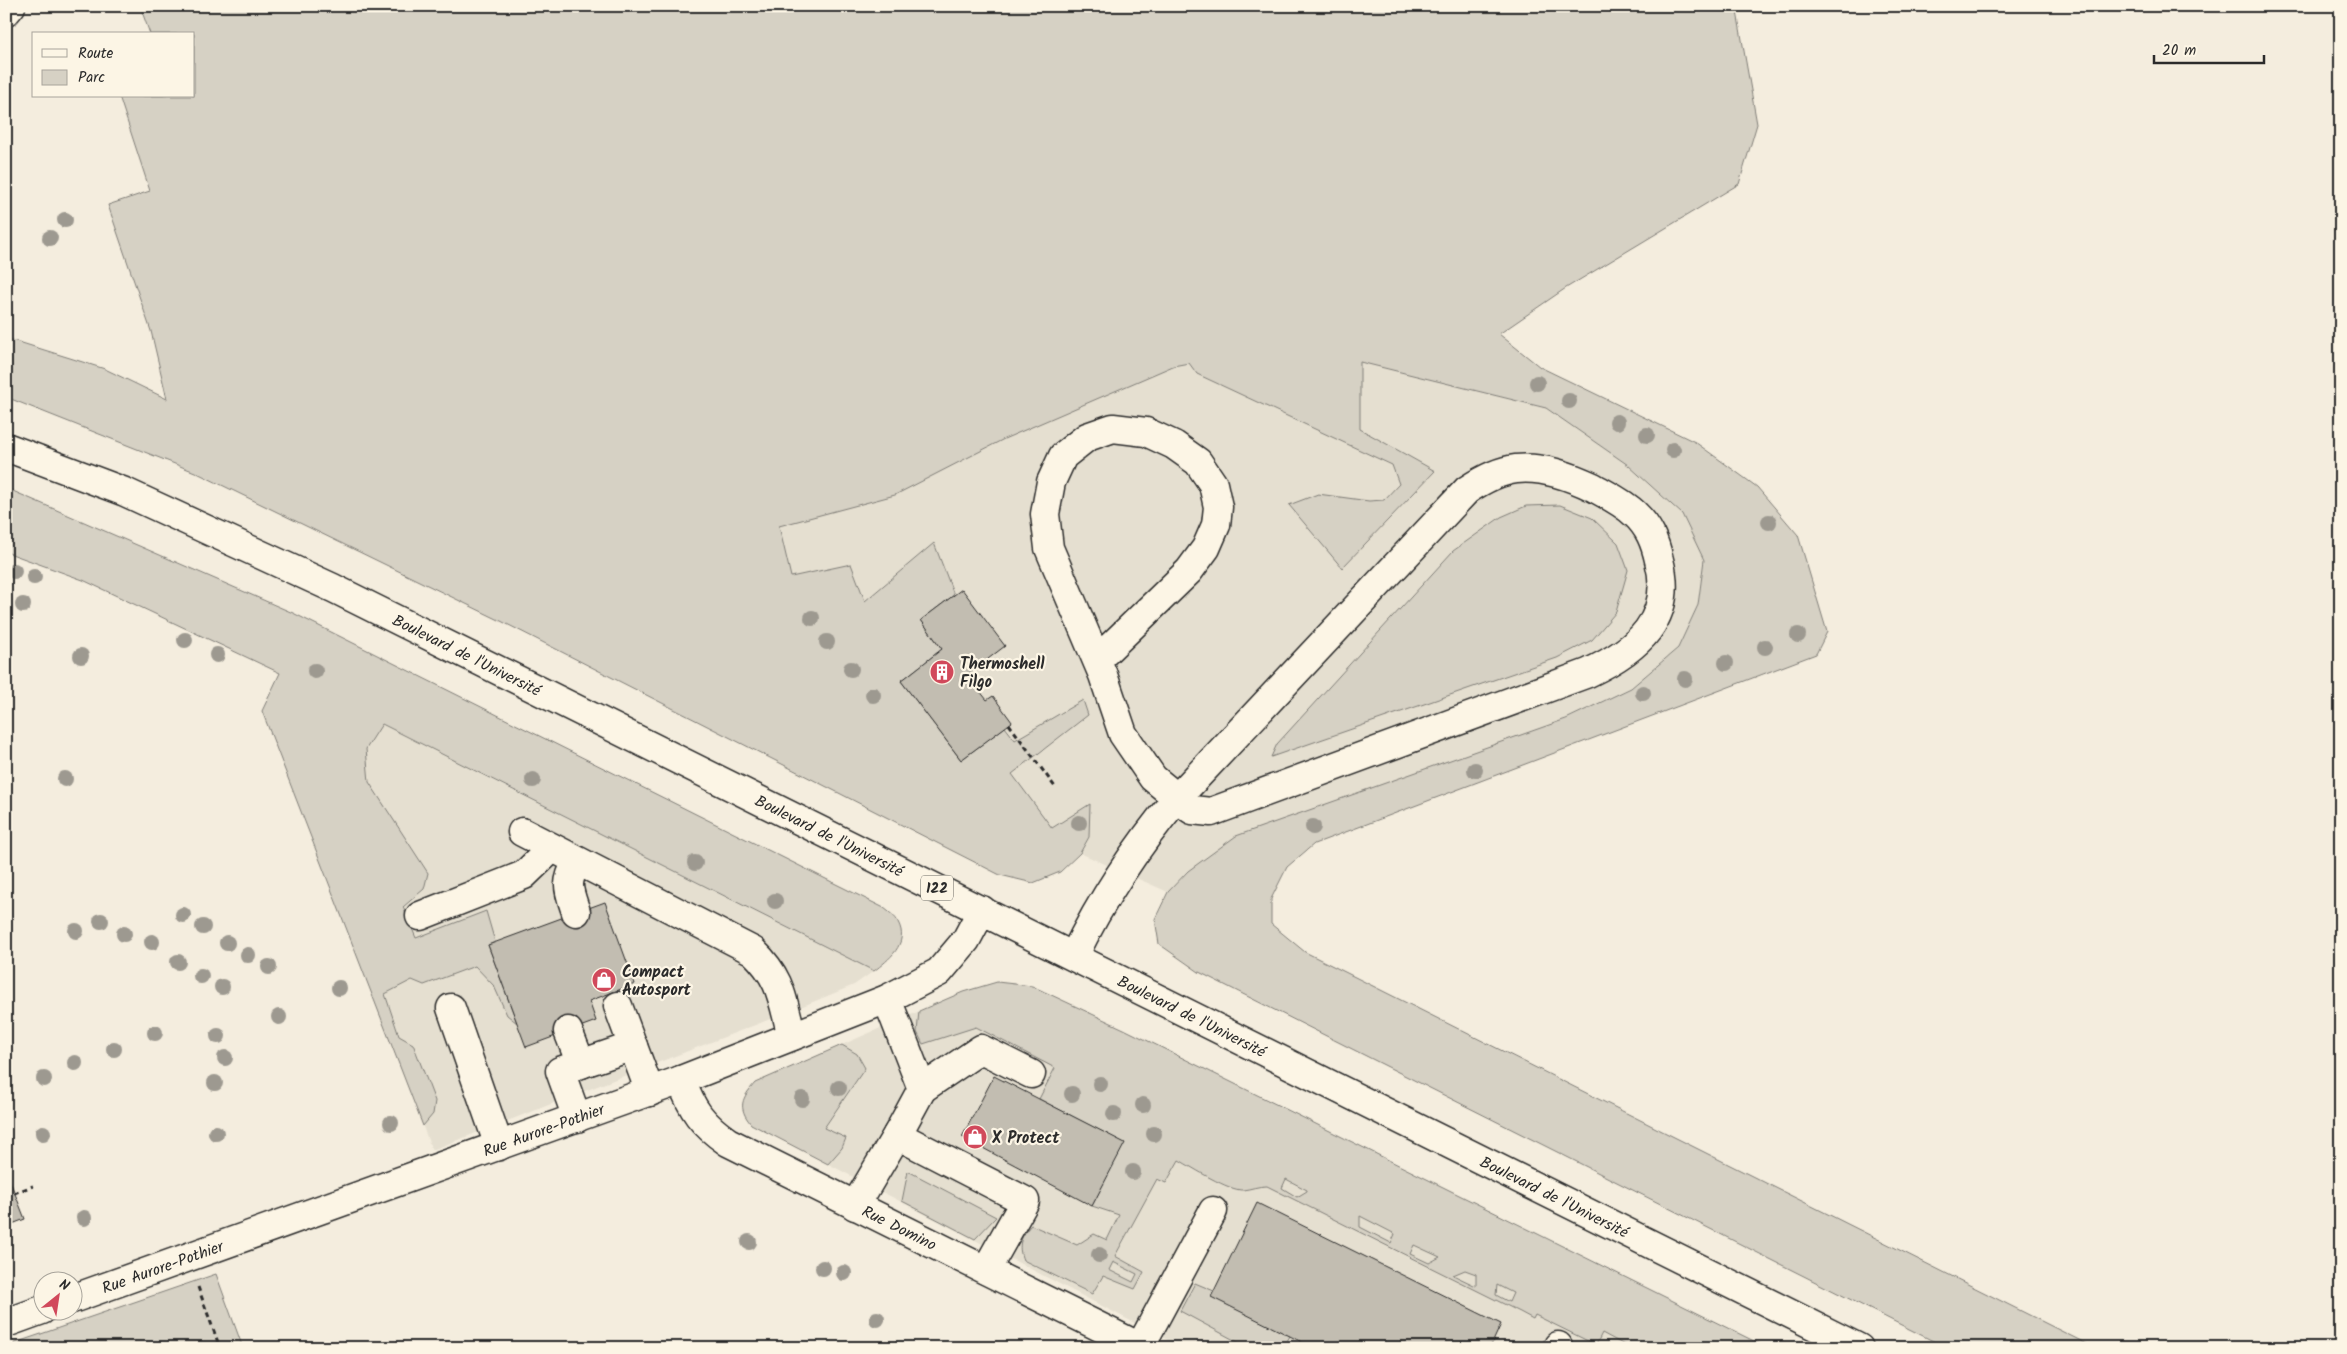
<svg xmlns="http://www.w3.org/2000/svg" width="2347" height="1354" font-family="Kalam,sans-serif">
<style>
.built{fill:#e5dfd0}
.green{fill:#d6d1c4;stroke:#807e78;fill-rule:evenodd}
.building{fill:#c2bdb1;stroke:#2b2b2b}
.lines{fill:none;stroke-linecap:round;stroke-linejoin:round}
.minor-casing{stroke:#2b2b2b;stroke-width:31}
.major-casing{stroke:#2b2b2b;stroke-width:31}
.path{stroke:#2b2b2b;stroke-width:3;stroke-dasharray:5 4;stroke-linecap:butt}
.minor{stroke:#fcf5e5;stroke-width:28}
.major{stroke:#fcf5e5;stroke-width:28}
.tree{fill:#9d9990}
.labels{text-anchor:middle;stroke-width:4.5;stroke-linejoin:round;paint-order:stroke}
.shield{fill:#fcf5e5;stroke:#6a6863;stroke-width:1}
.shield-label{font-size:15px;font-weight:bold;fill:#2b2b2b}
.street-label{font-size:16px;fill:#2b2b2b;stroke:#fcf5e5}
.poi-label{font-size:16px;font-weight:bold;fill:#2b2b2b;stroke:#fcf5e5;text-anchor:start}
</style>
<rect width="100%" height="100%" fill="#f4edde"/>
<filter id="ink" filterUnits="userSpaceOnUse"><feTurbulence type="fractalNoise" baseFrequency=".02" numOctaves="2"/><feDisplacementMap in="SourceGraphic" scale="10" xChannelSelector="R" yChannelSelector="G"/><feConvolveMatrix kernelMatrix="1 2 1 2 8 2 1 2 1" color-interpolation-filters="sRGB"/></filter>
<g filter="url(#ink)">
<g class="built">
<polygon points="1360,362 1546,408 1628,465 1682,514 1704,559 1698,605 1678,648 1631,688 1566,719 1188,871 1168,892 1080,853 564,591 1173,366 1190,363"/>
<polygon points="280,673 874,971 854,985 786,1013 432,1150 262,711"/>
<polygon points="963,992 1682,1348 1183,1348 751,1124 744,1115 742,1104 746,1093 755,1083"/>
</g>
<g class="green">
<polygon points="140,6 1736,6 1757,124 1739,184 1566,288 1499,334 1540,367 1695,442 1757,487 1798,535 1827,632 1816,654 1314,844 1287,867 1271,899 1271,924 1305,952 2095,1348 1947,1348 1199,972 1159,944 1155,919 1168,892 1188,871 1236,836 1566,719 1631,688 1678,648 1698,605 1704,560 1682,514 1628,465 1546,408 1360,362 1360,429 1435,471 1342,568 1289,505 1318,494 1369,501 1384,500 1399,484 1392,465 1197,374 1189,363 1173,366 1004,439 895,495 779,526 791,577 851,564 865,601 934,543 954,595 921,620 942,649 901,681 961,760 1005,727 1015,740 1083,700 1088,715 1012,774 1052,828 1090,804 1089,837 1080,853 1060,872 1033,883 1000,875 497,619 195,472 6,397 6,338 105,369 167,399 151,331 108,205 150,191 119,96 194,96 194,34 150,34"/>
<path d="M 6,488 L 293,613 L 884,908 C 889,912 896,917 898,922 C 910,944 888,960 874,971 L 382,724 L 366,749 L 369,782 L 428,873 L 424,889 L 403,907 L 416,938 L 486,911 L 495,942 L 488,945 L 517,1023 L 507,1015 L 494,986 L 475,966 L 424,985 L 412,980 L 385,994 L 399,1036 L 413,1044 L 435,1101 L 433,1114 L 423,1126 L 262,711 L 280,673 L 83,580 L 6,552 Z"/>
<polygon points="1560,505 1592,518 1618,543 1628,570 1616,612 1592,640 1557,658 1271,757 1277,744 1453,551 1501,517 1526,506"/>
<path d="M 997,982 L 1032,986 L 1124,1029 L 1768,1348 L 1630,1348 L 1602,1333 L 1596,1345 L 1535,1315 L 1533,1319 L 1520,1312 L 1267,1186 C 1258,1186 1251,1189 1243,1190 C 1229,1191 1193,1168 1179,1160 L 1166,1183 L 1157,1179 L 1115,1256 L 1144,1272 L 1135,1289 L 1103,1276 L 1092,1294 L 1023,1260 C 1017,1245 1021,1236 1031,1225 L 1077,1245 L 1094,1234 L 1107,1240 L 1119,1215 L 1092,1206 L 1124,1143 L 1039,1099 L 1055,1068 L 976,1027 L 923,1044 L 917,1032 L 919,1011 L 963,992 ZM 1286,1179 L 1307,1190 L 1307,1191 L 1297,1197 L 1282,1188 ZM 1360,1216 L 1395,1234 L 1391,1243 L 1360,1227 ZM 1414,1245 L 1440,1257 L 1429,1263 L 1410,1254 ZM 1113,1262 L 1137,1274 L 1133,1282 L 1109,1270 ZM 1465,1270 L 1476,1274 L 1476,1286 L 1453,1275 ZM 1497,1285 L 1513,1293 L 1509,1302 L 1496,1295 Z"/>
<path d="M 842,1045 L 857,1054 L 865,1068 L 824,1128 L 846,1138 L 842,1148 L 828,1164 L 751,1124 C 737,1107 742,1098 755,1083 Z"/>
<polygon points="908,1171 996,1217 975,1239 902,1201"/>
<polygon points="216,1274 243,1348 6,1348 6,1346"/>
<polygon points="1195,1283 1214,1291 1290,1336 1283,1348 1249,1348 1180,1311"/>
</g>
<g class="building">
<polygon points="962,589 1005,646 967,675 987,700 993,696 1012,722 961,760 901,681 942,649 921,620"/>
<polygon points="605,902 635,984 589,1001 596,1021 526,1047 488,945"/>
<polygon points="994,1076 1125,1143 1092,1206 962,1137"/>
<polygon points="6,1171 25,1219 7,1226 10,1235 6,1236"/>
<polygon points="1257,1203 1501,1324 1490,1348 1314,1348 1211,1297"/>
</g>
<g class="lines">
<defs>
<g id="minor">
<polyline points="6,12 11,6"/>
<path d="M 522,832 L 753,951 C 782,979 782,999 792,1036"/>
<path d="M 576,912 C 568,888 565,884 577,861"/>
<polyline points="420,916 524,875 552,848"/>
<path d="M 1074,956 C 1102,898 1136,847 1177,798 L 1467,490 C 1482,480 1498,471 1516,469 C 1542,466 1570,476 1593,487 C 1607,495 1623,502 1635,514 C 1649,527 1655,542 1659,560 C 1675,619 1637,650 1588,673 L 1211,812 L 1192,810 L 1153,778 L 1123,734 L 1103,675 L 1049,548 L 1045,514 L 1051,482 L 1063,456 L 1087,437 L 1113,428 L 1146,432 L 1174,445 L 1198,462 L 1213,484 L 1218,507 L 1216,525 L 1206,548 L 1189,571 L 1097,660"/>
<polyline points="887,999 922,1089 897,1135"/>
<polyline points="618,1006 650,1092"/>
<polyline points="451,1008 499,1146"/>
<polyline points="568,1031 581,1064"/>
<path id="s1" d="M 681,1080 C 692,1110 702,1124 728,1142 L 1142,1348"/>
<polyline points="922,1089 981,1049 1031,1074"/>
<polyline points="577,1118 560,1071 633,1046"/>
<polyline points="855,1206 897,1135 1025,1201 986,1270"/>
<path id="s2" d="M 72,1299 L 681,1080 L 887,999 L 939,972 L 966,940 L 982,910"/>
<polyline points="6,1323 42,1310"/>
<polyline points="1140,1347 1213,1211"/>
<polyline points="1558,1348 1558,1346"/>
</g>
<g id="major">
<path id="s3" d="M 6,447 L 125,492 L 333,588 L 1859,1348"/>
</g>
</defs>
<use href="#minor" class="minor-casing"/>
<use href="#major" class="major-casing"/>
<g class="path">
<polyline points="1009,724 1055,787"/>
<polyline points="14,1193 33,1186"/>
<polyline points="198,1287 220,1348"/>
</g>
<use href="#minor" class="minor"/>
<use href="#major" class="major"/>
</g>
<g class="tree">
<circle cx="65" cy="220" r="8"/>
<circle cx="50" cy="238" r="8"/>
<circle cx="1537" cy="383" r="8"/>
<circle cx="1569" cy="401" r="8"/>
<circle cx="1617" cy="422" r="8"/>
<circle cx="1647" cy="435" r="8"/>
<circle cx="1673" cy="450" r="8"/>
<circle cx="1769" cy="522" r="8"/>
<circle cx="14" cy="571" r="8"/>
<circle cx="34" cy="577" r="8"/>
<circle cx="23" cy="605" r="8"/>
<circle cx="812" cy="618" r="8"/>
<circle cx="1798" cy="635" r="8"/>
<circle cx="185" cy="640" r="8"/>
<circle cx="827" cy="642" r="8"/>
<circle cx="1765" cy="647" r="8"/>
<circle cx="217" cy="655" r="8"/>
<circle cx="81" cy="656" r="8"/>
<circle cx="1726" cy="663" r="8"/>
<circle cx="851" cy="669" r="8"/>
<circle cx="315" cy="671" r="8"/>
<circle cx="1685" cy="679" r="8"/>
<circle cx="1643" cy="693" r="8"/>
<circle cx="873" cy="695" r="8"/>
<circle cx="1475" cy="770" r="8"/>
<circle cx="65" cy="779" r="8"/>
<circle cx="533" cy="780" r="8"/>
<circle cx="1079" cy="823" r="8"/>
<circle cx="1313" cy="827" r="8"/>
<circle cx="695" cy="863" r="8"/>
<circle cx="775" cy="901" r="8"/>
<circle cx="183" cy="915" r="8"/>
<circle cx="101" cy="921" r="8"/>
<circle cx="203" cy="927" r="8"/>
<circle cx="76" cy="931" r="8"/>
<circle cx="124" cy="934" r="8"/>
<circle cx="152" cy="942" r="8"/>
<circle cx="227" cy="943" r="8"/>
<circle cx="248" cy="955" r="8"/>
<circle cx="178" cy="962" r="8"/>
<circle cx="269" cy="967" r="8"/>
<circle cx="201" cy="976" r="8"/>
<circle cx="222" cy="987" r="8"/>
<circle cx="339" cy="988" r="8"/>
<circle cx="279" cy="1017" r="8"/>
<circle cx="155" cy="1033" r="8"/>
<circle cx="218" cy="1036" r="8"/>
<circle cx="114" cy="1049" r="8"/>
<circle cx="225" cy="1058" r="8"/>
<circle cx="75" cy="1063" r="8"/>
<circle cx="44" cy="1079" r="8"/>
<circle cx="215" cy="1083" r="8"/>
<circle cx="1100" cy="1084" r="8"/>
<circle cx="839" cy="1088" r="8"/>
<circle cx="1072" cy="1094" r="8"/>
<circle cx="802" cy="1099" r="8"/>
<circle cx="1143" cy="1105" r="8"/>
<circle cx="1114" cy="1114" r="8"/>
<circle cx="391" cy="1123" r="8"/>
<circle cx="43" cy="1133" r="8"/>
<circle cx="216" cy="1133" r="8"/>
<circle cx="1154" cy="1134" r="8"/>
<circle cx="1133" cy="1172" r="8"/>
<circle cx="84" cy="1218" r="8"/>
<circle cx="749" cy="1242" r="8"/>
<circle cx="1099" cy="1255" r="8"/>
<circle cx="823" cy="1268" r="8"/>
<circle cx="844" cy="1273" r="8"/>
<circle cx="877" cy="1319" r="8"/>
</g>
</g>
<defs>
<symbol id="building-disc" viewBox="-11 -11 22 22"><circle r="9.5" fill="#d1495b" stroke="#fcf5e5"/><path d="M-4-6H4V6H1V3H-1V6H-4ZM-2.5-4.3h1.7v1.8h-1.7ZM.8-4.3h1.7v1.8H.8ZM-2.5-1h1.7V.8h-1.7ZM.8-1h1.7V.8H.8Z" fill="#fff"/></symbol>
<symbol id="shop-disc" viewBox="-11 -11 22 22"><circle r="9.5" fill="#d1495b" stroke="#fcf5e5"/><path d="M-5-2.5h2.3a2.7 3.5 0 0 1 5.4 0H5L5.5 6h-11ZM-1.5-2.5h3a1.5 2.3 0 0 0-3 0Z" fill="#fff"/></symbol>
</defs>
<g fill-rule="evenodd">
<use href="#building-disc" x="928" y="658" width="28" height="28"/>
<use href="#shop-disc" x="590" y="966" width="28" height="28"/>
<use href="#shop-disc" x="961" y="1123" width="28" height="28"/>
</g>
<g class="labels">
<rect class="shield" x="921" y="875.5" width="32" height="25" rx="4"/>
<g class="shield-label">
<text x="937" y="893">122</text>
</g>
<g class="street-label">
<text dy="6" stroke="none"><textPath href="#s3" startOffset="506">Boulevard de l'Université</textPath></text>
<text dy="6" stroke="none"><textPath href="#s3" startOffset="911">Boulevard de l'Université</textPath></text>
<text dy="6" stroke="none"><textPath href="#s3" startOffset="1316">Boulevard de l'Université</textPath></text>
<text dy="6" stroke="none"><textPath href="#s2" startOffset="501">Rue Aurore-Pothier</textPath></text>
<text dy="6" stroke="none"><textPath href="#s3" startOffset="1721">Boulevard de l'Université</textPath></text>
<text dy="6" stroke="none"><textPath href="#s1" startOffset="271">Rue Domino</textPath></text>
<text dy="6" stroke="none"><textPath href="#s2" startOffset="96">Rue Aurore-Pothier</textPath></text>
</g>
<g class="poi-label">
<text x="960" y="669">Thermoshell<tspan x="960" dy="18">Filgo</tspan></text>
<text x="622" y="977">Compact<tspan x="622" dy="18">Autosport</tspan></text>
<text x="992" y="1143">X Protect</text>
</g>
</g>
<rect width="2347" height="1354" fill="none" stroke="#fcf5e5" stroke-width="25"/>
<rect x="12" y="12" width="2322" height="1329" fill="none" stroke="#2b2b2b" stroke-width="2" filter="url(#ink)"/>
<rect x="32" y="32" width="162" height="65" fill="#fcf5e5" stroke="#a8a49b"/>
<rect x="42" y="49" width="25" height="8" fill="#fcf5e5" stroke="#a8a49b"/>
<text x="78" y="58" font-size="15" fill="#2b2b2b">Route</text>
<rect x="42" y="70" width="25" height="15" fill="#d6d1c4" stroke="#a8a49b"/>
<text x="78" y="82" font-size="15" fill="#2b2b2b">Parc</text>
<g transform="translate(58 1296) rotate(30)"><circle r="24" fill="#fcf5e5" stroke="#a8a49b"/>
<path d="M0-4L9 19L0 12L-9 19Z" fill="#d1495b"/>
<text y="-8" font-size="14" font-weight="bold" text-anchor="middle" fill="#2b2b2b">N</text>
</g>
<path d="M2154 55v8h110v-8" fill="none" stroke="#2b2b2b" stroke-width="2.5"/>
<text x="2162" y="55" font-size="15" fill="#2b2b2b" stroke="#fcf5e5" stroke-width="4" paint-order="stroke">20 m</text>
</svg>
